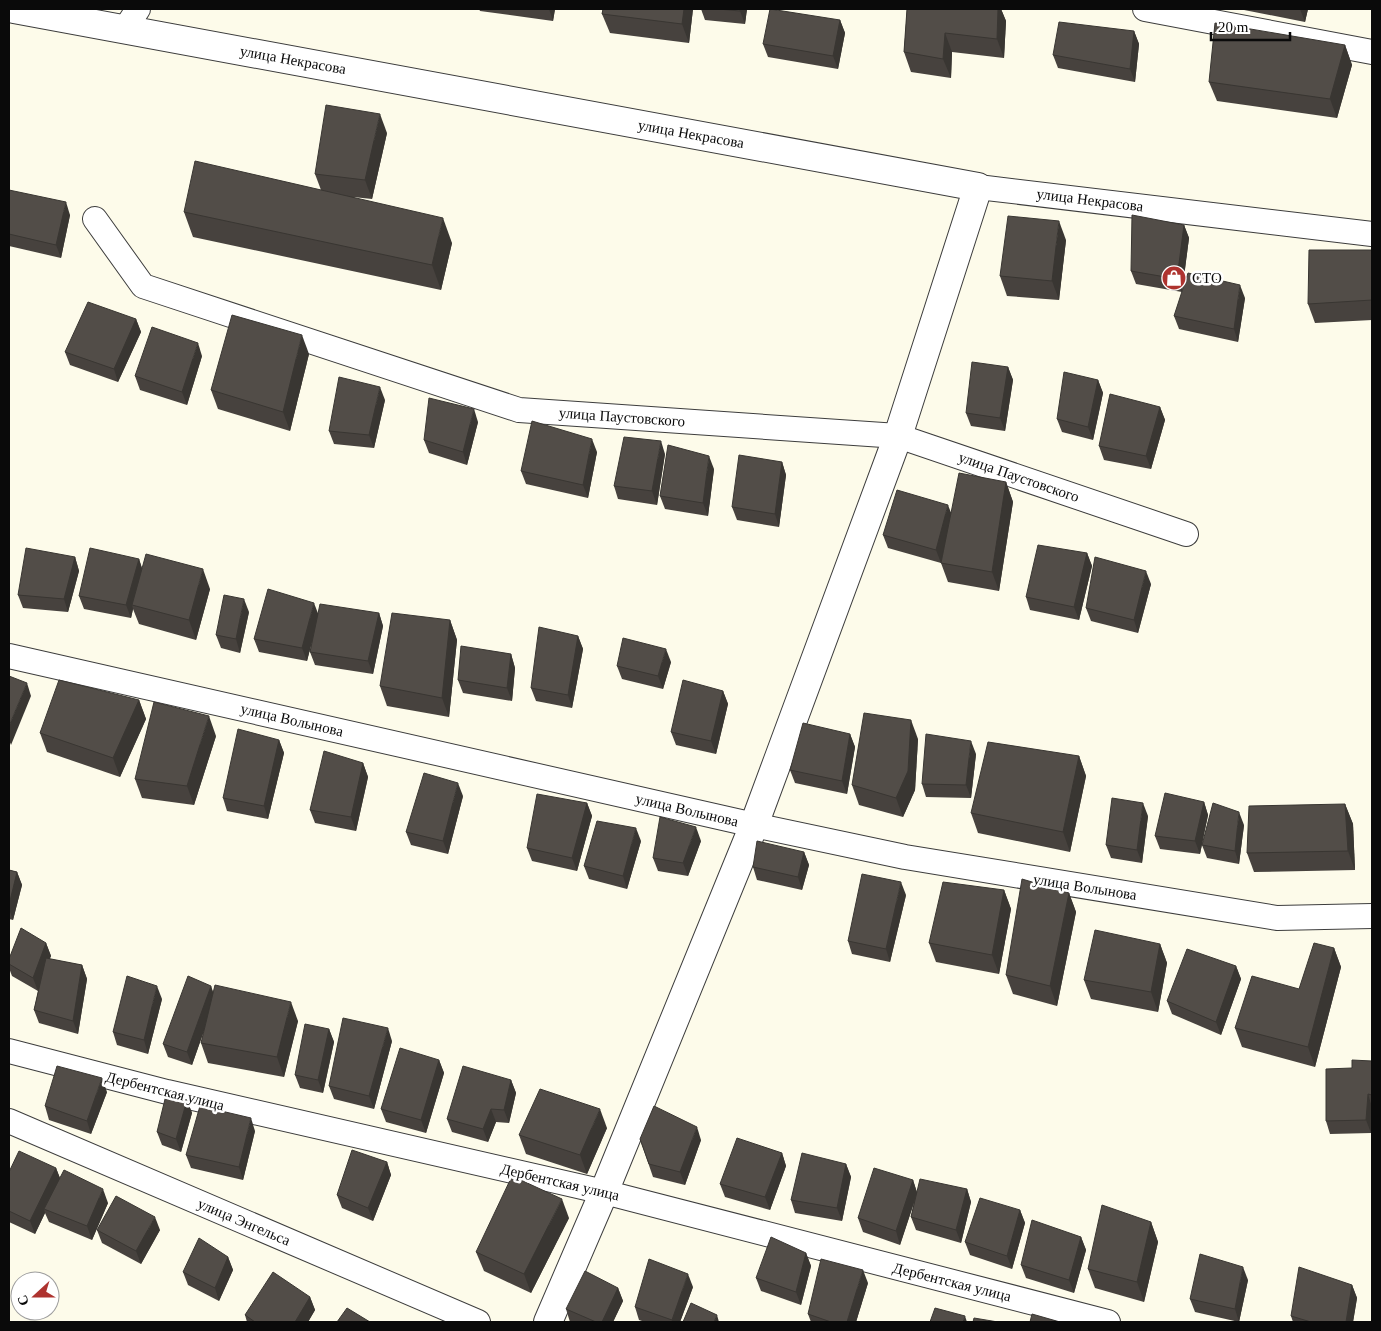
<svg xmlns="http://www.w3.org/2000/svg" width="1381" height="1331" font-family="'Times New Roman',serif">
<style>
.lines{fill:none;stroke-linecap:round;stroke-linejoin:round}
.minor-casing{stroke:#3d3d3d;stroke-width:26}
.tertiary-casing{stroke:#3d3d3d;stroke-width:30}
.minor{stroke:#fff;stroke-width:24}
.tertiary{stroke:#fff;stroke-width:28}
.wall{fill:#47423e}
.shaded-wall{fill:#393632}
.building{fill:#524d48;stroke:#393632}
.labels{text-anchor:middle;stroke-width:5;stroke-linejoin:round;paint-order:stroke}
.street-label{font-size:15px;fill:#0a0a0a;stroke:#fff}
.poi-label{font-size:15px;fill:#0a0a0a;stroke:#fff;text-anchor:start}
</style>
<rect width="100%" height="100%" fill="#fdfbea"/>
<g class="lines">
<defs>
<g id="minor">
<polyline points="1145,9 1372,52"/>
<polyline points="125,29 138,9"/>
<polyline points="978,187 1372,234"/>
<polyline points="95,219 143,286 519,410 898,436 1186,534"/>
<polyline points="9,656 754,825 905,857 1277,918 1372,916"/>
<polyline points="9,1051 167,1092 604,1192 1108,1322"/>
<polyline points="9,1121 478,1322"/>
</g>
<polyline id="tertiary" points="14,9 978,187 898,436 754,825 604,1192 548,1322"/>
</defs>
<use href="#minor" class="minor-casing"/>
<use href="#tertiary" class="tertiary-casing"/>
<use href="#minor" class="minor"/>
<use href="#tertiary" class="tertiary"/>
</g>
<g class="wall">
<polygon points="479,9 555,9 553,21 480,11"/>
<polygon points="603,9 693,9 689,43 610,33 602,14"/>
<polygon points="701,9 747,9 745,24 705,20"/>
<polygon points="907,9 1001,9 1006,21 1004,58 952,52 951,78 911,72 904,52"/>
<polygon points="1239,9 1308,9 1305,22"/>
<polygon points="840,20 845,33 838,69 768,57 763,44"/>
<polygon points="1134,31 1139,44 1135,82 1058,68 1053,55"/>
<polygon points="1345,45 1352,65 1337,118 1217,101 1209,82"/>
<polygon points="387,133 372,199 353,197 452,243 441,290 193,237 184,212 321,190 315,174"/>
<polygon points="9,190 70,215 61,258 9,246"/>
<polygon points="1184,225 1189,238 1182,292 1136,284 1131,271"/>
<polygon points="1066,240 1059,300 1007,296 1000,276"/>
<polygon points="1372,250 1372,320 1315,323 1308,304"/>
<polygon points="1245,298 1238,342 1179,329 1174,316"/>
<polygon points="136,319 141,332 118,382 70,365 65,352"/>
<polygon points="309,354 290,431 218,409 211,390"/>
<polygon points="202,356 187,405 140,390 135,376"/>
<polygon points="1008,367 1013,380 1005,431 971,426 966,413"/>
<polygon points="1098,380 1103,393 1093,440 1062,432 1057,419"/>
<polygon points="385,400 374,448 334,444 329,431"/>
<polygon points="1160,407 1165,420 1151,469 1104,460 1099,446"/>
<polygon points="478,422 467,465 429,453 424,440"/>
<polygon points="597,452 588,498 526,484 521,471"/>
<polygon points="665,454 657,505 618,499 614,486"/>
<polygon points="782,462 786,475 779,527 737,520 732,507"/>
<polygon points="714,469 708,516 665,509 660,496"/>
<polygon points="1006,482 1013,502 999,591 948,582 941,563 888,548 883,535 951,512"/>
<polygon points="1087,553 1092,566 1079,620 1030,610 1026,597"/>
<polygon points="75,557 79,571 68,612 23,608 18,595"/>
<polygon points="139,559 142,568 210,589 196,640 139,624 133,609 131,618 84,609 79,596"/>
<polygon points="1151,584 1138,633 1091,621 1086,608"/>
<polygon points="249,612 240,653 221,648 216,635"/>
<polygon points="379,613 383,626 373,674 315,665 310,652 314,632 307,661 259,652 254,639 318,615"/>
<polygon points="450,620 457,640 449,717 387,706 380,686"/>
<polygon points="578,636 583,649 572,708 536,701 531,688"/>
<polygon points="511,654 515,668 512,701 463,693 458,680"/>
<polygon points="671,662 663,689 622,679 617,666"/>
<polygon points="723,691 728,704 716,754 676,745 671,732"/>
<polygon points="139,700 146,719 120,777 47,752 40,733"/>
<polygon points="850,734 855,747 847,794 795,783 790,770"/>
<polygon points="216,736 194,805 142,798 135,779"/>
<polygon points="918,739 915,790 903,817 859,805 852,785"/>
<polygon points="279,740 284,753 268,819 227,811 223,798"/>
<polygon points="976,754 971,798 926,797 922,784"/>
<polygon points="1079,756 1086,776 1070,852 978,833 971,813"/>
<polygon points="363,763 368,777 356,831 315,823 310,810"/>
<polygon points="463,796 448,854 411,845 406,832"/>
<polygon points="1204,802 1208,815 1200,854 1160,849 1155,836"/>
<polygon points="587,803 592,816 577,871 532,861 527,848"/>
<polygon points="1345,804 1353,824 1355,870 1254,872 1247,853"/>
<polygon points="1148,816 1142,863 1111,858 1106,845"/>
<polygon points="1244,825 1239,864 1207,858 1202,845"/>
<polygon points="641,841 627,889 589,879 584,866"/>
<polygon points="701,841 688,876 658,871 653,858"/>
<polygon points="804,852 809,865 802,890 757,880 753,867"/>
<polygon points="9,870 17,872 22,885 13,920 9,919"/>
<polygon points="1004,890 1011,909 999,974 936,962 929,943"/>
<polygon points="1069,893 1076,912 1057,1006 1013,994 1006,975"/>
<polygon points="906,895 890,962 852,954 848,941"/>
<polygon points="46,943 51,956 49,959 82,965 87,979 78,1034 39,1023 34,1010 39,987 38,991 12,976 9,968 9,959"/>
<polygon points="1160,944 1167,963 1158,1012 1091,999 1084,980"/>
<polygon points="1334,948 1341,967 1315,1067 1242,1047 1235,1028 1299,989"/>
<polygon points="1236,966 1241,979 1221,1035 1172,1014 1167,1001"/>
<polygon points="211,986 213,992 298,1021 284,1077 208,1063 201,1043 205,1028 192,1065 168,1057 163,1044"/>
<polygon points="162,999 148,1054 117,1045 113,1032"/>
<polygon points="329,1029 334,1042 323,1093 300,1088 295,1075"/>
<polygon points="392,1041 374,1109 334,1099 329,1086"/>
<polygon points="439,1060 444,1073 426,1133 386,1122 381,1109"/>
<polygon points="1372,1061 1372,1110 1371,1133 1330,1134 1326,1121 1352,1068"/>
<polygon points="511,1080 516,1093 509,1123 496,1122 488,1142 452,1132 447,1119"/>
<polygon points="107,1092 91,1134 49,1120 45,1106"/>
<polygon points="187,1100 192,1113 181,1152 162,1145 157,1132"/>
<polygon points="607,1128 587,1174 526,1154 519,1135"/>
<polygon points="255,1131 243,1180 191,1168 186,1155"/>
<polygon points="640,1139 701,1140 685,1185 653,1177"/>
<polygon points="782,1153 786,1166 770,1210 725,1197 720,1184"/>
<polygon points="387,1162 391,1175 373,1221 342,1208 337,1195"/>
<polygon points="846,1164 851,1177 842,1221 795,1213 791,1200"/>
<polygon points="56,1168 60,1178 108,1203 92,1240 49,1222 45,1213 35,1234 9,1222 9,1172"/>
<polygon points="913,1180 917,1192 967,1189 971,1202 961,1243 916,1230 911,1217 914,1203 900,1245 863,1232 858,1218"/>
<polygon points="1020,1210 1025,1223 1012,1269 970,1255 965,1242"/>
<polygon points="569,1218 531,1293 484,1271 476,1252"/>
<polygon points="1151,1222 1158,1242 1144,1302 1095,1288 1088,1269"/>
<polygon points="97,1230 160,1230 141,1264 102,1243"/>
<polygon points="1081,1237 1086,1250 1074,1293 1026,1278 1021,1265"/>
<polygon points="806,1253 811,1266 801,1305 761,1291 756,1278"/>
<polygon points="228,1257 233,1270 219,1301 188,1285 183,1272"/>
<polygon points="1248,1280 1239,1322 1195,1312 1190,1299"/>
<polygon points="868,1283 856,1322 811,1322 808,1314"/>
<polygon points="1352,1285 1357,1298 1353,1322 1293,1322 1291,1316"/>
<polygon points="693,1287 680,1322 645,1322 639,1320 635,1307"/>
<polygon points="618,1288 623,1301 613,1322 570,1322 566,1309"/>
<polygon points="310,1297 315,1310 308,1322 247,1322 245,1315"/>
</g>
<g class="shaded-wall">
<polygon points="549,9 555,9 553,21"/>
<polygon points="684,9 693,9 689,43 682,24"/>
<polygon points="740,9 747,9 745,24 740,11"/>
<polygon points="998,9 1001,9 1006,21 1004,58 997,39"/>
<polygon points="1300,9 1308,9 1305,22"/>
<polygon points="840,20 845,33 838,69 833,56"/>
<polygon points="1134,31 1139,44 1135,82 1130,69"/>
<polygon points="945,33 952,52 951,78 943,59"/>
<polygon points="1345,45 1352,65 1337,118 1330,99"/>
<polygon points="380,114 387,133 372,199 365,180"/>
<polygon points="66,202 70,215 61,258 56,245"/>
<polygon points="443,218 452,243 441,290 432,265"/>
<polygon points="1059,221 1066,240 1059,300 1052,281"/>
<polygon points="1184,225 1189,238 1182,292 1177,279"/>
<polygon points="1240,285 1245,298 1238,342 1234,329"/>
<polygon points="136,319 141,332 118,382 114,369"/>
<polygon points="302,335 309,354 290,431 283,412"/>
<polygon points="198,343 202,356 187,405 182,392"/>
<polygon points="1008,367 1013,380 1005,431 1000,418"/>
<polygon points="1098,380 1103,393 1093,440 1088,427"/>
<polygon points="380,387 385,400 374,448 369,435"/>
<polygon points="1160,407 1165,420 1151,469 1146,456"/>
<polygon points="474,409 478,422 467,465 463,452"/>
<polygon points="592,439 597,452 588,498 583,485"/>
<polygon points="661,441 665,454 657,505 652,491"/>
<polygon points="709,456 714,469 708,516 703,503"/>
<polygon points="782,462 786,475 779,527 775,514"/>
<polygon points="1006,482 1013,502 999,591 992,572"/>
<polygon points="948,505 953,518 941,563 936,550"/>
<polygon points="1087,553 1092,566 1079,620 1074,607"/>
<polygon points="75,557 79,571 68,612 64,599"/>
<polygon points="139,559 143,572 132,605 133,609 131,618 126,605"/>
<polygon points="203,569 210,589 196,640 189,620"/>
<polygon points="1146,571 1151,584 1138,633 1134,620"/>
<polygon points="244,599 249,612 240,653 236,639"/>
<polygon points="314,603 319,616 307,661 302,648"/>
<polygon points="379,613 383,626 373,674 368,661"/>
<polygon points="450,620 457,640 449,717 442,698"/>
<polygon points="578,636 583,649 572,708 568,695"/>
<polygon points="666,649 671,662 663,689 658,676"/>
<polygon points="511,654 515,668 512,701 507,688"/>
<polygon points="27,683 31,696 11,745 9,740 9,726"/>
<polygon points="723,691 728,704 716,754 711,741"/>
<polygon points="139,700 146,719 120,777 113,758"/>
<polygon points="209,716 216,736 194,805 187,786"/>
<polygon points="911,720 918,739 915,790 903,817 896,798"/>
<polygon points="850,734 855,747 847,794 842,781"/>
<polygon points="279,740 284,753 268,819 264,806"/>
<polygon points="971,741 976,754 971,798 966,785"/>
<polygon points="1079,756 1086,776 1070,852 1063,832"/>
<polygon points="363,763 368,777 356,831 351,817"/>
<polygon points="458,783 463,796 448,854 443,841"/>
<polygon points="1204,802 1208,815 1200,854 1195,841"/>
<polygon points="587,803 592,816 577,871 572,858"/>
<polygon points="1143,803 1148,816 1142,863 1137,850"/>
<polygon points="1345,804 1353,824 1355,870 1348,851"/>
<polygon points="1239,812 1244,825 1239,864 1235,851"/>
<polygon points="696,827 701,841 688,876 683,863"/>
<polygon points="636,828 641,841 627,889 623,876"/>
<polygon points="804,852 809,865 802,890 798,877"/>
<polygon points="17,872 22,885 13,920 9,909 9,905"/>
<polygon points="901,882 906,895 890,962 886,949"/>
<polygon points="1004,890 1011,909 999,974 992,955"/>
<polygon points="1069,893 1076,912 1057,1006 1050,986"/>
<polygon points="46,943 51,956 38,991 33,978"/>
<polygon points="1160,944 1167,963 1158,1012 1151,992"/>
<polygon points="1334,948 1341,967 1315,1067 1308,1047"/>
<polygon points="82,965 87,979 78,1034 73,1021"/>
<polygon points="1236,966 1241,979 1221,1035 1216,1022"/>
<polygon points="157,986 162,999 148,1054 144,1040"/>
<polygon points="211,986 215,999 192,1065 187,1052"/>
<polygon points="291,1002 298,1021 284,1077 277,1057"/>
<polygon points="388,1028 392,1041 374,1109 369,1096"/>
<polygon points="329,1029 334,1042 323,1093 318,1080"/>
<polygon points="439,1060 444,1073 426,1133 421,1120"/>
<polygon points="102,1078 107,1092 91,1134 87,1121"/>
<polygon points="511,1080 516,1093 509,1123 504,1110"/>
<polygon points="1368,1094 1372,1107 1371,1133 1366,1120"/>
<polygon points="187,1100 192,1113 181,1152 176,1139"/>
<polygon points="491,1109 496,1122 488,1142 483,1129"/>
<polygon points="600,1109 607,1128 587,1174 580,1155"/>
<polygon points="251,1118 255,1131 243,1180 239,1167"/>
<polygon points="697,1127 701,1140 685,1185 680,1172"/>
<polygon points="782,1153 786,1166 770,1210 765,1197"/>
<polygon points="387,1162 391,1175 373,1221 368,1208"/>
<polygon points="846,1164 851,1177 842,1221 837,1208"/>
<polygon points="56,1168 61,1181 44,1209 45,1213 35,1234 30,1221"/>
<polygon points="913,1180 917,1193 900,1245 896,1231"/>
<polygon points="103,1189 108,1203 92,1240 87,1226"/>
<polygon points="967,1189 971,1202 961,1243 956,1230"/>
<polygon points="562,1199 569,1218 531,1293 524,1274"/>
<polygon points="1020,1210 1025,1223 1012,1269 1007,1256"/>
<polygon points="155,1217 160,1230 141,1264 136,1251"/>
<polygon points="1151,1222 1158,1242 1144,1302 1137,1282"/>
<polygon points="1081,1237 1086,1250 1074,1293 1069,1280"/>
<polygon points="806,1253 811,1266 801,1305 796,1292"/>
<polygon points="228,1257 233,1270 219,1301 215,1288"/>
<polygon points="1243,1267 1248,1280 1239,1322 1235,1309"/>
<polygon points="863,1270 868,1283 856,1322 847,1322"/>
<polygon points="688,1274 693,1287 680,1322 672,1322 672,1320"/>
<polygon points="1352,1285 1357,1298 1353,1322 1346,1322"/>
<polygon points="618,1288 623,1301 613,1322 602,1322"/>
<polygon points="310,1297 315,1310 308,1322 295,1322"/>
<polygon points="717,1315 719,1322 714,1322"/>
<polygon points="965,1316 967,1322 963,1322"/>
</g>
<g class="building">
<polygon points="603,9 684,9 682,24 602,14"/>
<polygon points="718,9 740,9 740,11"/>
<polygon points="770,9 840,20 833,56 763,44"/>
<polygon points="907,9 998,9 997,39 945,33 943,59 904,52"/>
<polygon points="1059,22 1134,31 1130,69 1053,55"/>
<polygon points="1215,23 1345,45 1330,99 1209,82"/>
<polygon points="326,105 380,114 365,180 315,174"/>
<polygon points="195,161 443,218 432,265 184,212"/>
<polygon points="9,190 66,202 56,245 9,234"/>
<polygon points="1132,215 1184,225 1177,279 1131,271"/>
<polygon points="1008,216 1059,221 1052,281 1000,276"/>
<polygon points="1309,250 1372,250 1372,300 1308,304"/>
<polygon points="1188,273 1240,285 1234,329 1174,316"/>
<polygon points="88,302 136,319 114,369 65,352"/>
<polygon points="232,315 302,335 283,412 211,390"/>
<polygon points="152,327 198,343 182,392 135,376"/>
<polygon points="972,362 1008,367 1000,418 966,413"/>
<polygon points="1064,372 1098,380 1088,427 1057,419"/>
<polygon points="339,377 380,387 369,435 329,431"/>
<polygon points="1110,394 1160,407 1146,456 1099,446"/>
<polygon points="429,398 474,409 463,452 424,440"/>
<polygon points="532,421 592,439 583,485 521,471"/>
<polygon points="624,437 661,441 652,491 614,486"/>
<polygon points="668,445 709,456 703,503 660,496"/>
<polygon points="739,455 782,462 775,514 732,507"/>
<polygon points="959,473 1006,482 992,572 941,563"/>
<polygon points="897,490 948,505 936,550 883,535"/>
<polygon points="1038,545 1087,553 1074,607 1026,597"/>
<polygon points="26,548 75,557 64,599 18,595"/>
<polygon points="90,548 139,559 126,605 79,596"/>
<polygon points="146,554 203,569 189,620 132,605"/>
<polygon points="1095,557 1146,571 1134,620 1086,608"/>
<polygon points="268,589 314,603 302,648 254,639"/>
<polygon points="224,595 244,599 236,639 216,635"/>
<polygon points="320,604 379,613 368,661 310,652"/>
<polygon points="392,613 450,620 442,698 380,686"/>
<polygon points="539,627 578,636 568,695 531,688"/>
<polygon points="623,638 666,649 658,676 617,666"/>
<polygon points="461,646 511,654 507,688 458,680"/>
<polygon points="9,676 27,683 9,726"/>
<polygon points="59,680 139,700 113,758 40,733"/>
<polygon points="683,680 723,691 711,741 671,732"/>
<polygon points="154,702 209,716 187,786 135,779"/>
<polygon points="864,713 911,720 908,771 896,798 852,785"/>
<polygon points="803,723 850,734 842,781 790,770"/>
<polygon points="238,729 279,740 264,806 223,798"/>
<polygon points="926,734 971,741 966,785 922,784"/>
<polygon points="988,742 1079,756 1063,832 971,813"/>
<polygon points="324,751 363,763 351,817 310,810"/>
<polygon points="424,773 458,783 443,841 406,832"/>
<polygon points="1165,793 1204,802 1195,841 1155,836"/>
<polygon points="537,794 587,803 572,858 527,848"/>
<polygon points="1112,798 1143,803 1137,850 1106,845"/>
<polygon points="1213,803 1239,812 1235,851 1202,845"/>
<polygon points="1345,804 1348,851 1247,853 1249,806"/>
<polygon points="660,817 696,827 683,863 653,858"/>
<polygon points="597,821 636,828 623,876 584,866"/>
<polygon points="757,841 804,852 798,877 753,867"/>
<polygon points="9,870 17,872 9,905"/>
<polygon points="862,874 901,882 886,949 848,941"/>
<polygon points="1022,879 1069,893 1050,986 1006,975"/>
<polygon points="943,882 1004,890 992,955 929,943"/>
<polygon points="21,928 46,943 33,978 9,964 9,959"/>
<polygon points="1095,930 1160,944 1151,992 1084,980"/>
<polygon points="1314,943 1334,948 1308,1047 1235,1028 1252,976 1299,989"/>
<polygon points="1187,949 1236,966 1216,1022 1167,1001"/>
<polygon points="46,958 82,965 73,1021 34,1010"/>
<polygon points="127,976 157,986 144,1040 113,1032"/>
<polygon points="188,976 211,986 187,1052 163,1044"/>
<polygon points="215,985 291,1002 277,1057 201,1043"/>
<polygon points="343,1018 388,1028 369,1096 329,1086"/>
<polygon points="305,1024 329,1029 318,1080 295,1075"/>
<polygon points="400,1048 439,1060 421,1120 381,1109"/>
<polygon points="1352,1060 1372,1061 1372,1095 1368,1094 1366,1120 1326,1121 1326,1069 1352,1068"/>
<polygon points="57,1066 102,1078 87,1121 45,1106"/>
<polygon points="463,1066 511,1080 504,1110 491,1109 483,1129 447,1119"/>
<polygon points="540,1089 600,1109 580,1155 519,1135"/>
<polygon points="166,1095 187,1100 176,1139 157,1132"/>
<polygon points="200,1106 251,1118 239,1167 186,1155"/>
<polygon points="654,1106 697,1127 680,1172 649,1164 640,1139"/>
<polygon points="737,1138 782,1153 765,1197 720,1184"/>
<polygon points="352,1150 387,1162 368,1208 337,1195"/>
<polygon points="19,1151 56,1168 30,1221 9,1211 9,1172"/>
<polygon points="802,1153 846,1164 837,1208 791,1200"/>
<polygon points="874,1168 913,1180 896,1231 858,1218"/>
<polygon points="64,1170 103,1189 87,1226 44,1209"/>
<polygon points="512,1176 562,1199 524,1274 476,1252"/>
<polygon points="920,1179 967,1189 956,1230 911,1217"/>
<polygon points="116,1196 155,1217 136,1251 97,1230"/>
<polygon points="980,1198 1020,1210 1007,1256 965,1242"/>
<polygon points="1102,1205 1151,1222 1137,1282 1088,1269"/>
<polygon points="1032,1220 1081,1237 1069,1280 1021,1265"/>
<polygon points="771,1237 806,1253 796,1292 756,1278"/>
<polygon points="199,1238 228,1257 215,1288 183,1272"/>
<polygon points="1200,1254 1243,1267 1235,1309 1190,1299"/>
<polygon points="649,1259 688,1274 672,1320 635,1307"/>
<polygon points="821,1259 863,1270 847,1322 831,1322 808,1314"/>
<polygon points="1299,1267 1352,1285 1346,1322 1311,1322 1291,1316"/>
<polygon points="585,1271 618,1288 602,1322 596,1322 566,1309"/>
<polygon points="273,1272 310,1297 295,1322 255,1322 245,1315"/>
<polygon points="691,1303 717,1315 714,1322 683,1322"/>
<polygon points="347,1308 370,1322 337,1322"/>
<polygon points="935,1308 965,1316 963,1322 930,1322"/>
<polygon points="1032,1314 1060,1322 1030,1322"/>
<polygon points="974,1318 998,1322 973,1322"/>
</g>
<defs>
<symbol id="shop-disc" viewBox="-11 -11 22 22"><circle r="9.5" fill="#ae332f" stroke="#fff"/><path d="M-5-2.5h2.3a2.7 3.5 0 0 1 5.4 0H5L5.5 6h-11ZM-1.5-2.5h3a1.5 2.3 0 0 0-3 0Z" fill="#fff"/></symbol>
</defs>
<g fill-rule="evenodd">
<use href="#shop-disc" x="1160" y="264" width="28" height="28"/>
</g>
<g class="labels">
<g class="street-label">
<text transform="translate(293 60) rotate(10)" y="5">улица Некрасова</text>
<text transform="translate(691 134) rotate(10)" y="5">улица Некрасова</text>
<text transform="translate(1090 200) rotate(7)" y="5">улица Некрасова</text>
<text transform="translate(622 417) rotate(4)" y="5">улица Паустовского</text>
<text transform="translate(1019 477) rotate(19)" y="5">улица Паустовского</text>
<text transform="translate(292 720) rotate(13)" y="5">улица Волынова</text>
<text transform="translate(687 810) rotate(13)" y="5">улица Волынова</text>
<text transform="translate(1085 887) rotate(9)" y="5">улица Волынова</text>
<text transform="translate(165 1091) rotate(14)" y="5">Дербентская улица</text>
<text transform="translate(560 1182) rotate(13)" y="5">Дербентская улица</text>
<text transform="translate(244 1222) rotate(23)" y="5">улица Энгельса</text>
<text transform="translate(952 1282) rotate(14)" y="5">Дербентская улица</text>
</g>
<g class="poi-label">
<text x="1192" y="283">СТО</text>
</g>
</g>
<rect width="1381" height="1331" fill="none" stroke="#0a0a0a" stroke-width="20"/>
<g transform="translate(35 1296) rotate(249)"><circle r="24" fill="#ffffff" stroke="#9d9d9d"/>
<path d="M0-4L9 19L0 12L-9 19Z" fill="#ae332f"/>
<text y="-8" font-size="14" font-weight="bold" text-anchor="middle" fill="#0a0a0a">С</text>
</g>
<path d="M1211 32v8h79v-8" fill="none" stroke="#0a0a0a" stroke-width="2.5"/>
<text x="1218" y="32" font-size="15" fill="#0a0a0a" stroke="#ffffff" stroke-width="4" paint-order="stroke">20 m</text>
</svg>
